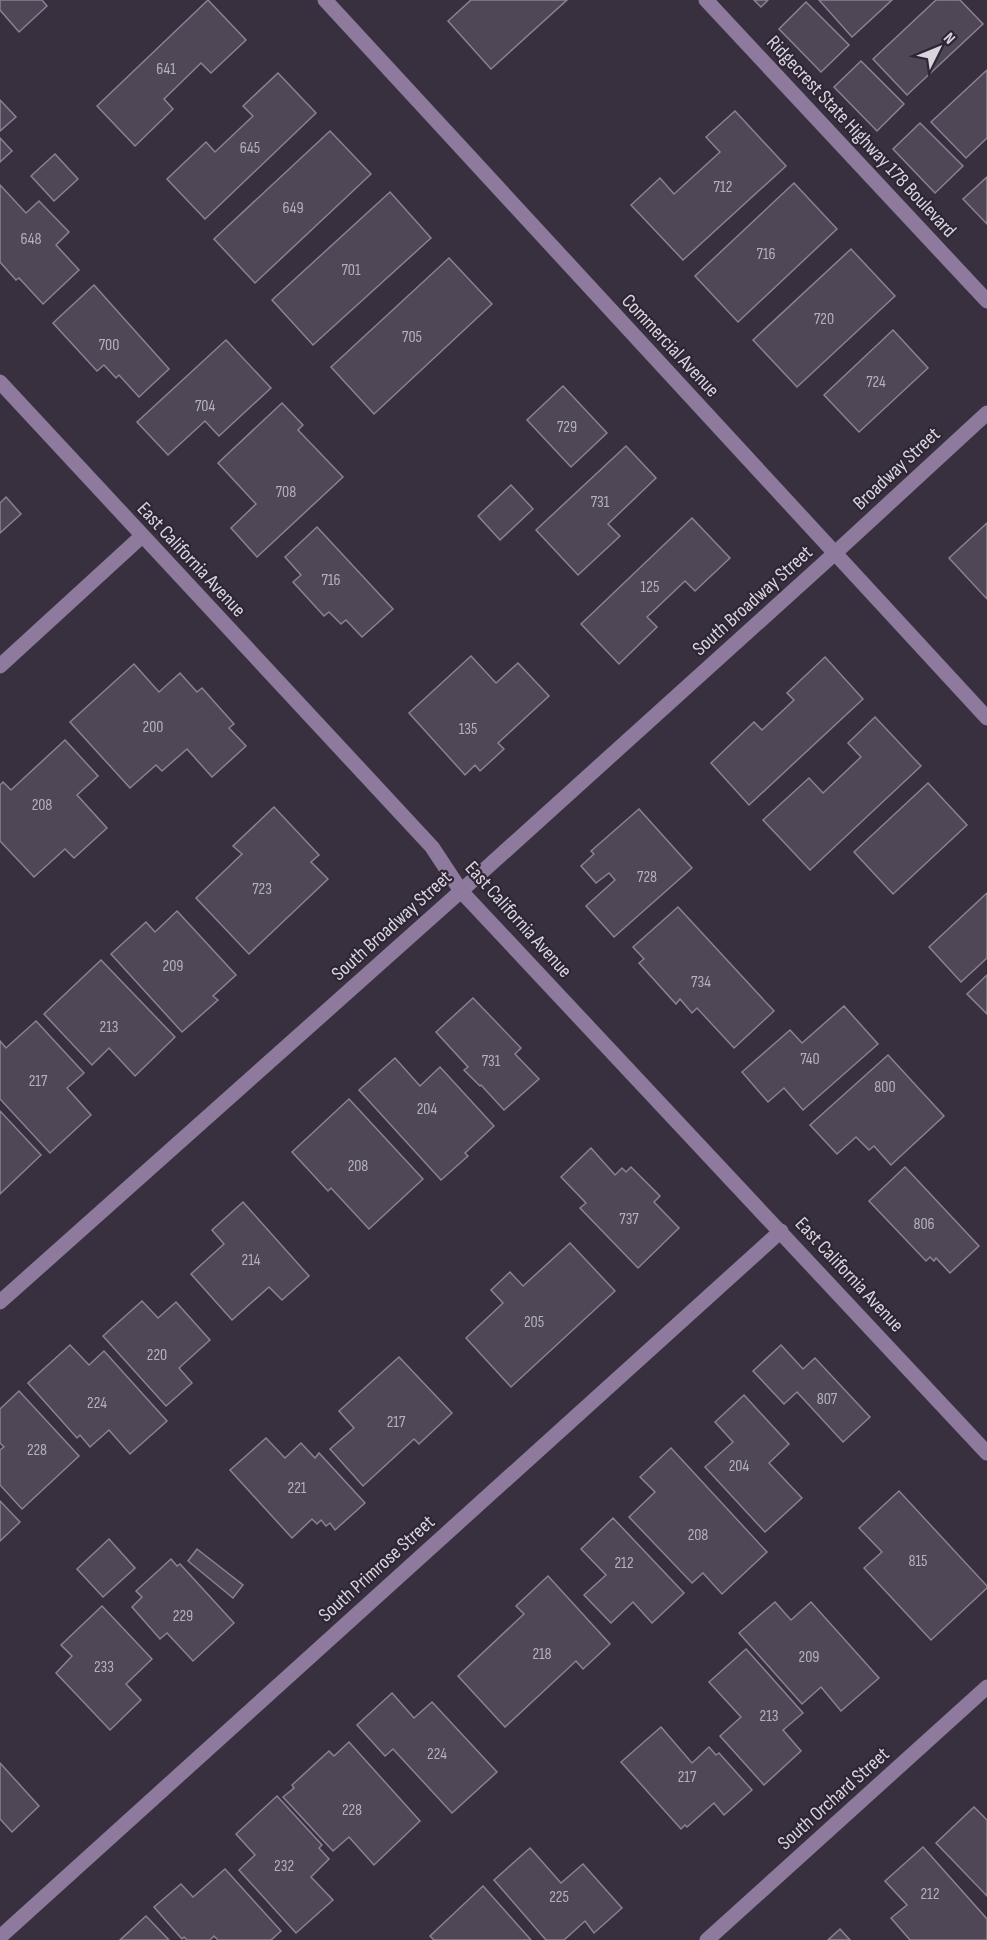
<svg xmlns="http://www.w3.org/2000/svg" width="987" height="1940" font-family="'Sofia Sans Condensed',sans-serif">
<style>
.building{fill:#4f4656;stroke:#8b8193;stroke-width:1.5}
.lines{fill:none;stroke-linecap:round;stroke-linejoin:round}
.minor{stroke:#8e7a9d;stroke-width:15}
.labels{text-anchor:middle;stroke-width:4.5;stroke-linejoin:round;paint-order:stroke}
.number-label{font-size:16px;fill:#b6b0bc}
.street-label{font-size:20px;fill:#d9d4de;stroke:#2f2635}
</style>
<rect width="100%" height="100%" fill="#39303f"/>
<g class="building">
<polygon points="0,0 42,0 47,6 19,32 0,10"/>
<polygon points="208,0 246,40 211,73 201,63 164,99 173,109 135,146 97,106"/>
<polygon points="471,0 567,0 491,69 448,21"/>
<polygon points="754,0 768,0 761,7"/>
<polygon points="819,0 892,0 852,37"/>
<polygon points="936,0 960,0 983,24 907,95 873,59"/>
<polygon points="806,2 849,45 821,72 779,29"/>
<polygon points="861,61 904,104 877,131 834,87"/>
<polygon points="987,70 987,138 966,158 931,122"/>
<polygon points="278,73 316,113 205,219 167,179 206,142 215,152 253,116 243,106"/>
<polygon points="0,100 16,117 0,131"/>
<polygon points="735,111 786,166 683,260 631,205 660,178 674,194 720,152 706,137"/>
<polygon points="920,123 963,166 935,193 893,149"/>
<polygon points="330,131 371,174 255,283 214,239"/>
<polygon points="0,138 12,151 0,162"/>
<polygon points="55,154 78,179 54,201 31,176"/>
<polygon points="987,177 987,224 963,199"/>
<polygon points="794,183 837,229 738,322 695,276"/>
<polygon points="0,185 26,213 39,201 69,232 56,245 79,270 43,304 19,278 16,280 0,262"/>
<polygon points="390,192 431,238 313,345 272,300"/>
<polygon points="851,249 895,296 797,387 753,340"/>
<polygon points="449,258 492,304 374,414 331,367"/>
<polygon points="94,285 169,369 139,397 119,375 116,378 104,365 97,371 53,323"/>
<polygon points="893,330 928,368 859,432 824,395"/>
<polygon points="226,340 271,388 219,436 205,421 168,455 137,422"/>
<polygon points="563,386 607,433 571,467 527,420"/>
<polygon points="282,403 303,425 298,430 343,477 257,557 231,528 256,504 218,463"/>
<polygon points="626,446 656,478 608,524 620,536 578,575 536,530"/>
<polygon points="511,485 533,509 500,540 478,516"/>
<polygon points="6,497 21,514 0,533 0,503"/>
<polygon points="692,518 730,558 695,591 685,581 647,617 657,627 619,664 581,624"/>
<polygon points="987,523 987,599 949,558"/>
<polygon points="317,527 393,609 362,637 346,620 341,624 329,612 324,616 293,582 301,575 285,557"/>
<polygon points="471,656 496,683 518,663 549,696 498,743 504,749 480,771 475,765 465,775 409,713"/>
<polygon points="825,657 863,699 749,805 711,763 754,722 762,730 794,700 787,693"/>
<polygon points="134,664 159,692 180,673 197,692 202,688 234,724 229,728 246,746 212,777 187,749 162,771 156,765 130,788 70,722"/>
<polygon points="875,717 921,766 810,870 763,820 809,778 823,793 861,757 848,743"/>
<polygon points="65,740 98,776 77,795 107,828 74,858 65,849 34,877 0,841 0,785 3,782 11,790"/>
<polygon points="928,783 967,825 893,894 854,852"/>
<polygon points="274,807 319,855 311,862 328,879 249,954 196,898 242,854 233,846"/>
<polygon points="639,809 692,868 614,937 586,906 615,880 609,873 596,883 581,866 594,854 591,851"/>
<polygon points="987,893 987,958 961,982 929,947"/>
<polygon points="678,907 774,1011 734,1048 697,1008 692,1013 680,999 676,1004 639,963 644,959 633,947"/>
<polygon points="177,911 236,975 213,996 218,1000 182,1032 111,954 146,922 155,932"/>
<polygon points="101,960 175,1037 135,1076 109,1048 92,1065 44,1014"/>
<polygon points="987,975 987,1014 967,994"/>
<polygon points="473,998 521,1048 515,1054 539,1079 504,1110 481,1085 480,1086 464,1070 468,1067 436,1032"/>
<polygon points="844,1006 878,1044 803,1110 784,1088 768,1102 742,1072 790,1030 802,1043"/>
<polygon points="36,1021 84,1073 67,1088 91,1115 50,1153 0,1099 0,1041 6,1048"/>
<polygon points="888,1055 944,1116 891,1165 874,1146 869,1150 856,1137 837,1154 810,1125"/>
<polygon points="395,1058 420,1086 440,1067 494,1126 465,1153 468,1156 441,1180 359,1090"/>
<polygon points="349,1099 423,1179 369,1229 331,1188 328,1191 292,1152"/>
<polygon points="0,1111 41,1155 0,1194"/>
<polygon points="591,1148 615,1175 622,1168 626,1172 631,1167 660,1196 654,1202 679,1228 638,1268 580,1208 586,1203 561,1177"/>
<polygon points="905,1167 979,1246 950,1273 936,1258 934,1261 930,1257 926,1261 869,1201"/>
<polygon points="243,1202 309,1276 282,1300 269,1287 232,1320 191,1274 224,1244 212,1230"/>
<polygon points="570,1243 615,1291 511,1387 466,1338 503,1303 491,1290 510,1272 523,1286"/>
<polygon points="142,1301 158,1318 176,1302 210,1340 179,1368 192,1383 166,1406 103,1336"/>
<polygon points="70,1345 89,1365 104,1351 167,1421 130,1454 109,1430 90,1447 80,1435 77,1438 28,1383"/>
<polygon points="781,1345 803,1369 815,1358 870,1417 843,1442 797,1392 784,1404 753,1371"/>
<polygon points="399,1357 452,1413 419,1444 414,1439 363,1486 330,1449 354,1428 339,1411"/>
<polygon points="19,1391 79,1456 22,1509 0,1485 0,1450 4,1447 0,1443 0,1409"/>
<polygon points="744,1395 789,1444 769,1463 802,1498 765,1532 705,1467 733,1442 715,1422"/>
<polygon points="266,1438 285,1458 301,1443 315,1458 319,1453 365,1503 335,1530 330,1523 326,1526 321,1520 317,1524 312,1519 292,1538 230,1470"/>
<polygon points="671,1448 767,1552 722,1594 703,1573 692,1583 629,1517 655,1492 640,1477"/>
<polygon points="899,1491 987,1586 987,1588 931,1640 864,1568 882,1552 859,1528"/>
<polygon points="0,1501 20,1522 0,1541"/>
<polygon points="613,1518 684,1593 652,1623 633,1602 611,1623 584,1595 606,1575 581,1549"/>
<polygon points="109,1539 135,1568 103,1597 77,1569"/>
<polygon points="197,1549 243,1585 233,1598 188,1561"/>
<polygon points="171,1559 177,1566 180,1564 234,1623 193,1661 167,1633 160,1639 132,1607 142,1597 136,1591"/>
<polygon points="548,1576 610,1644 583,1669 576,1661 505,1727 458,1676 524,1614 516,1606"/>
<polygon points="775,1602 791,1620 811,1602 879,1678 841,1711 821,1687 802,1704 739,1633"/>
<polygon points="102,1606 152,1659 126,1684 141,1700 110,1730 56,1673 72,1656 61,1645"/>
<polygon points="746,1649 803,1713 783,1730 801,1751 764,1785 720,1736 741,1717 709,1682"/>
<polygon points="392,1693 414,1718 432,1702 497,1772 452,1813 393,1749 385,1756 357,1725"/>
<polygon points="661,1727 692,1763 709,1747 716,1755 719,1753 752,1790 724,1815 714,1803 687,1827 685,1825 681,1829 621,1762"/>
<polygon points="349,1742 420,1821 374,1865 349,1837 333,1851 283,1797 294,1788 292,1785 329,1751 334,1756"/>
<polygon points="0,1763 39,1806 12,1832 0,1819"/>
<polygon points="277,1796 322,1845 319,1848 329,1859 311,1877 333,1900 296,1933 239,1870 255,1855 236,1834"/>
<polygon points="974,1807 987,1820 987,1896 936,1843"/>
<polygon points="923,1847 987,1919 987,1940 910,1940 891,1918 907,1905 885,1881"/>
<polygon points="530,1848 561,1883 583,1864 622,1908 594,1933 585,1921 564,1940 546,1940 494,1880"/>
<polygon points="225,1869 281,1931 271,1940 218,1940 214,1936 210,1940 187,1940 184,1937 182,1939 154,1907 181,1884 193,1897"/>
<polygon points="483,1886 531,1940 434,1940 430,1936"/>
<polygon points="146,1916 169,1940 120,1940"/>
<polygon points="840,1929 850,1940 828,1940"/>
</g>
<g class="lines">
<g class="minor">
<polyline points="325,0 987,718"/>
<polyline points="706,0 987,301"/>
<polyline points="0,382 432,847 461,891 987,1453"/>
<polyline points="0,666 142,536"/>
<polyline points="0,1302 461,891 834,554 987,413"/>
<polyline points="0,1937 781,1231"/>
<polyline points="707,1940 987,1687"/>
</g>
</g>
<g class="labels">
<g class="number-label">
<text x="166" y="74">641</text>
<text x="250" y="153">645</text>
<text x="723" y="192">712</text>
<text x="293" y="213">649</text>
<text x="31" y="244">648</text>
<text x="766" y="259">716</text>
<text x="351" y="275">701</text>
<text x="824" y="324">720</text>
<text x="412" y="342">705</text>
<text x="109" y="350">700</text>
<text x="876" y="387">724</text>
<text x="205" y="411">704</text>
<text x="567" y="432">729</text>
<text x="286" y="497">708</text>
<text x="600" y="507">731</text>
<text x="331" y="585">716</text>
<text x="650" y="592">125</text>
<text x="153" y="732">200</text>
<text x="468" y="734">135</text>
<text x="42" y="810">208</text>
<text x="647" y="882">728</text>
<text x="262" y="894">723</text>
<text x="173" y="971">209</text>
<text x="701" y="987">734</text>
<text x="109" y="1032">213</text>
<text x="810" y="1064">740</text>
<text x="491" y="1066">731</text>
<text x="38" y="1086">217</text>
<text x="885" y="1092">800</text>
<text x="427" y="1114">204</text>
<text x="358" y="1171">208</text>
<text x="629" y="1224">737</text>
<text x="924" y="1229">806</text>
<text x="251" y="1265">214</text>
<text x="534" y="1327">205</text>
<text x="157" y="1360">220</text>
<text x="827" y="1404">807</text>
<text x="97" y="1408">224</text>
<text x="396" y="1427">217</text>
<text x="37" y="1455">228</text>
<text x="739" y="1471">204</text>
<text x="297" y="1493">221</text>
<text x="698" y="1540">208</text>
<text x="918" y="1566">815</text>
<text x="624" y="1568">212</text>
<text x="183" y="1621">229</text>
<text x="542" y="1659">218</text>
<text x="809" y="1662">209</text>
<text x="104" y="1672">233</text>
<text x="769" y="1721">213</text>
<text x="437" y="1759">224</text>
<text x="687" y="1782">217</text>
<text x="352" y="1815">228</text>
<text x="284" y="1871">232</text>
<text x="930" y="1899">212</text>
<text x="559" y="1902">225</text>
</g>
<g class="street-label">
<text transform="translate(862 136) rotate(47)" y="7">Ridgecrest State Highway 178 Boulevard</text>
<text transform="translate(671 345) rotate(47)" y="7">Commercial Avenue</text>
<text transform="translate(896 468) rotate(-43)" y="7">Broadway Street</text>
<text transform="translate(192 559) rotate(47)" y="7">East California Avenue</text>
<text transform="translate(752 600) rotate(-42)" y="7">South Broadway Street</text>
<text transform="translate(519 919) rotate(48)" y="7">East California Avenue</text>
<text transform="translate(391 925) rotate(-42)" y="7">South Broadway Street</text>
<text transform="translate(850 1274) rotate(47)" y="7">East California Avenue</text>
<text transform="translate(376 1568) rotate(-42)" y="7">South Primrose Street</text>
<text transform="translate(833 1798) rotate(-42)" y="7">South Orchard Street</text>
</g>
</g>
<g transform="translate(939 48) rotate(47)" stroke="#2f2635" stroke-width="4.5" paint-order="stroke">
<path d="M0-4.5L10 22L0 15L-10 22Z" fill="#d9d4de"/>
<text y="-9" font-size="16" font-weight="bold" text-anchor="middle" fill="#d9d4de">N</text>
</g>
</svg>
